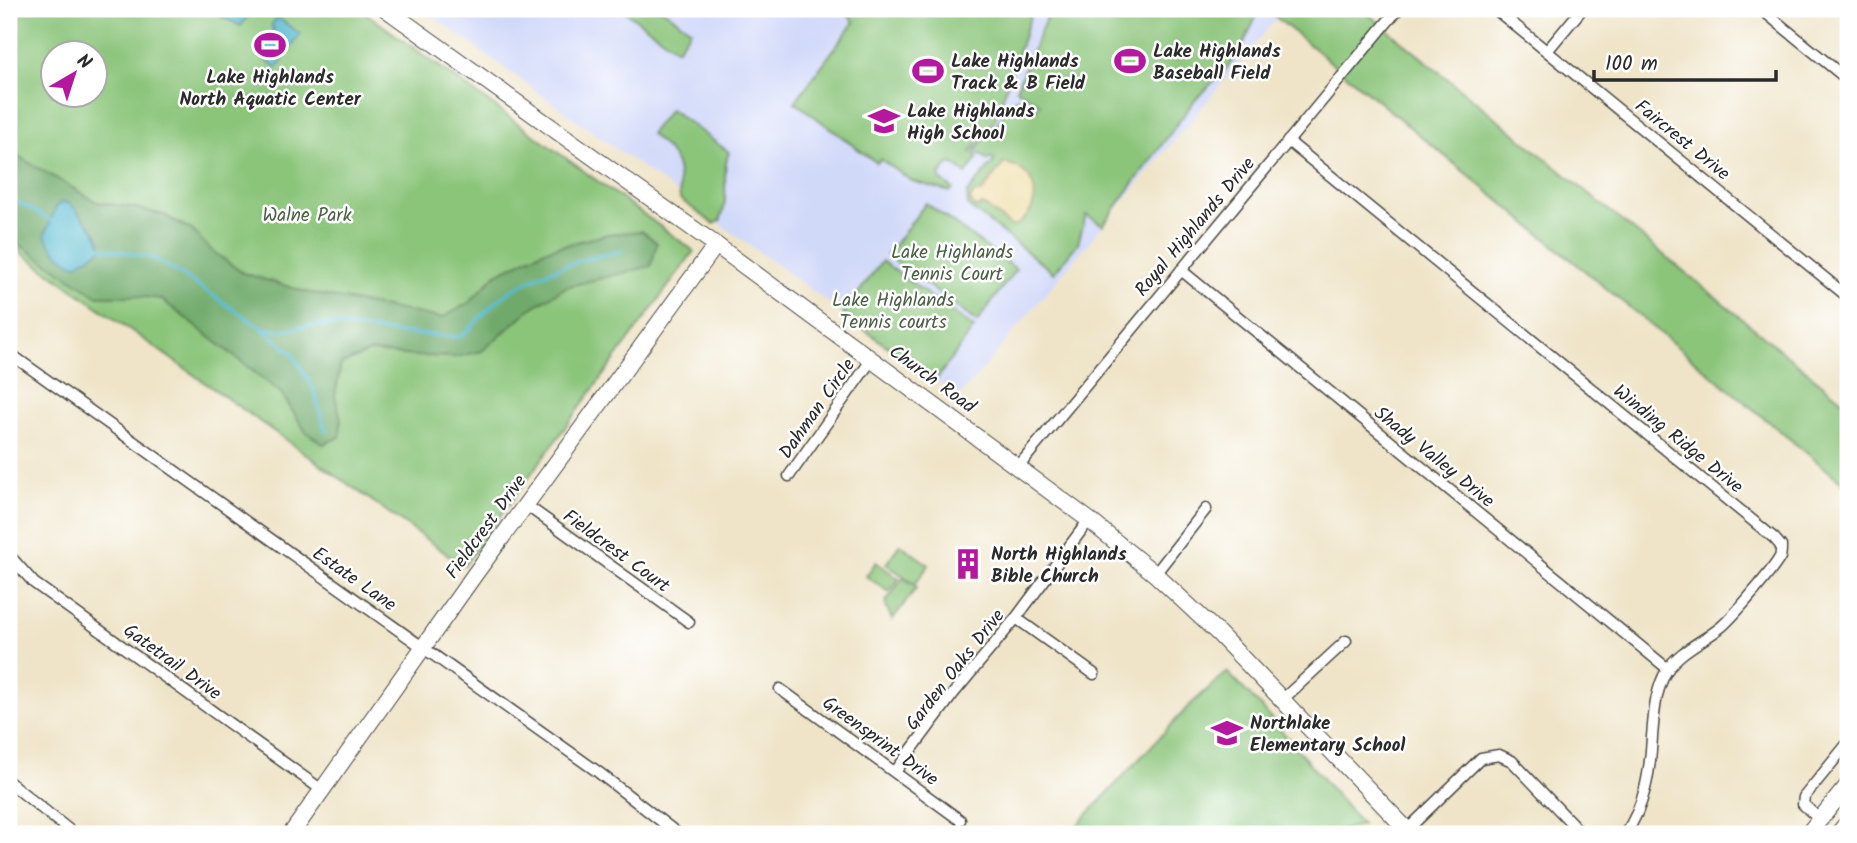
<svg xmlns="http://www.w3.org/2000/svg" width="1857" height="843" font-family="Kalam,sans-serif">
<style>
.built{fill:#d1d9f9}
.green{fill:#8bc57a;stroke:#5b7852;stroke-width:2;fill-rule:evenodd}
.forest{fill:#70aa6a;stroke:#4e6a4a;stroke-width:2}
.sand{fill:#eeda9e;stroke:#8c8264;stroke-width:2}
.water{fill:#4fb8cd;stroke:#3d727c;stroke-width:2}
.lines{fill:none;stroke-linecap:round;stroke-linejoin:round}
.stream{stroke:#4fb8cd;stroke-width:3.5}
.street-casing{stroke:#484743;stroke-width:13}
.secondary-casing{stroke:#484743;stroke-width:18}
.street{stroke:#fff;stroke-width:10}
.secondary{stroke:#fff;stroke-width:16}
.labels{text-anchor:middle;stroke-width:5;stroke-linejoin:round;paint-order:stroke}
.poi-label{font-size:19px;font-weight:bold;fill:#2b2b2b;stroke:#fff;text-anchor:start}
.street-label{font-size:19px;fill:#2b2b2b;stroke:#fff}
.park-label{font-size:19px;fill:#4d6147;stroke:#fff}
</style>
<rect width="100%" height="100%" fill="#fff"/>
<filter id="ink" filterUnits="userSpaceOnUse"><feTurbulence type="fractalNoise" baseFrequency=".0143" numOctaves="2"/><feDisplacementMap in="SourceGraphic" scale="14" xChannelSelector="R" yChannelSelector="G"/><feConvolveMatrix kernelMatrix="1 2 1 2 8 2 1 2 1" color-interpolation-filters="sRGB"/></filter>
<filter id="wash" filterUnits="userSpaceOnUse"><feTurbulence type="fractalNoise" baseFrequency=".00686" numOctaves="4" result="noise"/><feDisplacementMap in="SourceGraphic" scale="28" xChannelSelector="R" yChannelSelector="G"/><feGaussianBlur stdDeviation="1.57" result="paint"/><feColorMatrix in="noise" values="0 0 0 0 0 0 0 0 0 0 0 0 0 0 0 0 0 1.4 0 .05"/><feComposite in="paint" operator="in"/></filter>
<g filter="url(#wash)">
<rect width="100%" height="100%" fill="#efe4c8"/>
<polygon class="built" points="423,9 1266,9 1277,18 959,397"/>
<g class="green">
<path d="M 9,9 L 360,9 L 694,251 L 464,566 L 9,244 ZM 52,52 L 94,52 L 94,94 L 52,94 Z"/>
<polygon points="622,9 662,9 691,30 677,49"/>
<polygon points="849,9 1033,9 1002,99 1004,101 995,119 971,151 978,157 966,174 953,163 949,164 940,175 940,179 953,189 950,192 912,181 880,159 877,163 795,102 854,22 855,23 847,14"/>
<polygon points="1050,9 1252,9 1258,13 1239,53 1225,70 1194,101 1103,225 1086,215 1078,243 1054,273 968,206 967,194 995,160 991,157 988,160 975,150 1018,97 1035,110 1040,104 1016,89"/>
<polygon points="1266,9 1362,9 1848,405 1848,487"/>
<path d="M 670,109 L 729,152 C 720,174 731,195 720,221 L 714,224 L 680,199 C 677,161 680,159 650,134 Z"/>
<polygon points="926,203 1016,269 977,322 887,255"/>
<polygon points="882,261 974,328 935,381 843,314"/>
<polygon points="900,544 929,565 915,584 886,564"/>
<polygon points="876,562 899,579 889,592 866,576"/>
<polygon points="903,578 917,587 892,620 885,603"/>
<polygon points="1227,672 1262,708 1362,825 1325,834 1069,834 1189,706"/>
</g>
<polygon class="forest" points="9,151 97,202 132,207 164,215 192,230 211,250 243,273 306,292 442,318 470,302 496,274 545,250 608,234 642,231 657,243 651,266 566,287 530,309 482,351 456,357 415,356 370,352 341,364 335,396 341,419 340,437 323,444 306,432 281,393 161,299 136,296 98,296 9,238"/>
<g class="sand">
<path d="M 1077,9 L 1148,9 C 1126,28 1099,26 1077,9 Z"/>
<path d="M 1004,163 C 1041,169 1045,211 1013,227 L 983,205 L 978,207 L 974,206 L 970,200 L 974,193 L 982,192 Z"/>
</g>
<g class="water">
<polygon points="222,9 252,9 241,26 220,16"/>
<polygon points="277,17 300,34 277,68 258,55 274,29 271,26"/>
<path d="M 63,202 C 72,203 74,208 81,215 C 91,226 99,233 102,249 L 76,265 C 64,261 49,247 45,234 L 56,207 Z"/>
</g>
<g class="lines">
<g class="stream">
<polyline points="9,197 52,221"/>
<path d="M 99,247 L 153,258 L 179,273 L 262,328 L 280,331 L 306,326 L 337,325 L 398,333 L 461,337 C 474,325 486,310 500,299 C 535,272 579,259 622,251"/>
<polyline points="263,329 292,353 313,388 326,432"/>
</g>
</g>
</g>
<g filter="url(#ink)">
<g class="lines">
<defs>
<g id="street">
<polyline points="1495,9 1848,297"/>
<polyline points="1761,9 1848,80"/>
<polyline points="1547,51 1582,9"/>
<path d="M 1288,141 L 1774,538 L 1781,546 C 1781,549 1781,555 1780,557 C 1774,569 1733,617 1721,627 C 1704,641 1679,651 1667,670 C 1655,690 1654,714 1652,737 C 1650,771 1645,806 1625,834"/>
<polyline points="1181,270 1668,669"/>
<polyline points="9,353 598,772 678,834"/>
<polyline points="1018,467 1398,9"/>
<polyline points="789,476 872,359"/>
<polyline points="526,505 689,622"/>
<polyline points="9,555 34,583 322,790"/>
<polyline points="1155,574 1206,509"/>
<polyline points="1016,618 1094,674"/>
<polyline points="780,689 960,820"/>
<polyline points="1282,700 1346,641"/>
<polyline points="895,772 953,694 1016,618 1089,520"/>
<polyline points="9,782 74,834"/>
<polyline points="1820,820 1803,804 1804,797 1848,743"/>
<polyline points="1407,830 1481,758 1499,755 1512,761 1582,834"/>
</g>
<g id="secondary">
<polyline points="386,9 716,245 1089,520 1155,574 1219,634 1411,834"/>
<polyline points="291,834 475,574 716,245"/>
<polyline points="1808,834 1848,785"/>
<polyline points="1838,834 1848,822"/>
</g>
</defs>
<use href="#street" class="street-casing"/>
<use href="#secondary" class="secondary-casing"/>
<use href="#street" class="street"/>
<use href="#secondary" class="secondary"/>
</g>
</g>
<defs>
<symbol id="stadium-bare" viewBox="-9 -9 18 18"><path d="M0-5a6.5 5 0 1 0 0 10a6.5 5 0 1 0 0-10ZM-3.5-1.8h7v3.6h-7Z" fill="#b5179e" stroke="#fff" stroke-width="2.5" paint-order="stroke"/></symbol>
<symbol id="school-bare" viewBox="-9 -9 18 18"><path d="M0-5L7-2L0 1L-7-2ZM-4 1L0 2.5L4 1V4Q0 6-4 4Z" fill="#b5179e" stroke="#fff" stroke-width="2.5" paint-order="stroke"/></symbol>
<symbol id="building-bare" viewBox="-9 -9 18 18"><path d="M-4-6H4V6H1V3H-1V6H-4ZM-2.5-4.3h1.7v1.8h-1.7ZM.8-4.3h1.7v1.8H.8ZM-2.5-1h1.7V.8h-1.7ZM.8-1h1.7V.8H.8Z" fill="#b5179e" stroke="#fff" stroke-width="2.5" paint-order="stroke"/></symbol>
</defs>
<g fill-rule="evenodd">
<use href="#stadium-bare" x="248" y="23" width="44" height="44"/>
<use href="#stadium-bare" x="1108" y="39" width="44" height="44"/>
<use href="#stadium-bare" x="906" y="49" width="44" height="44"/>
<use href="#school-bare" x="862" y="99" width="44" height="44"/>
<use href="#building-bare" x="946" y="542" width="44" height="44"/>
<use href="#school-bare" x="1205" y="711" width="44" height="44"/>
</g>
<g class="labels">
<g class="poi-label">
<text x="1153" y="57">Lake Highlands<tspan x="1153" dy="22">Baseball Field</tspan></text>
<text x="951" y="67">Lake Highlands<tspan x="951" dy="22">Track &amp; B Field</tspan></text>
<text x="270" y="83" text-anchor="middle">Lake Highlands<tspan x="270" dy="22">North Aquatic Center</tspan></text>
<text x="907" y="117">Lake Highlands<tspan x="907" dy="22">High School</tspan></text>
<text x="991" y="560">North Highlands<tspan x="991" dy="22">Bible Church</tspan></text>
<text x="1250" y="729">Northlake<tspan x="1250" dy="22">Elementary School</tspan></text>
</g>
<g class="street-label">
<text transform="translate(1683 139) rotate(39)" y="7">Faircrest Drive</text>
<text transform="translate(1194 226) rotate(-50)" y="7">Royal Highlands Drive</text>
<text transform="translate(933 378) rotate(36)" y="7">Church Road</text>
<text transform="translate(816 408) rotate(-55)" y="7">Dahman Circle</text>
<text transform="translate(1679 438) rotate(39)" y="7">Winding Ridge Drive</text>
<text transform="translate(1435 456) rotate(39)" y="7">Shady Valley Drive</text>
<text transform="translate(485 526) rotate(-54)" y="7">Fieldcrest Drive</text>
<text transform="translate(617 550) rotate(36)" y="7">Fieldcrest Court</text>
<text transform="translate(355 578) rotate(35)" y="7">Estate Lane</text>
<text transform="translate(173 661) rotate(36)" y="7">Gatetrail Drive</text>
<text transform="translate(954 669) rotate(-52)" y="7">Garden Oaks Drive</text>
<text transform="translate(881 740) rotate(36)" y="7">Greensprint Drive</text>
</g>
<g class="park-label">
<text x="307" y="221">Walne Park</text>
<text x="952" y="258">Lake Highlands<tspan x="952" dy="22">Tennis Court</tspan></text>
<text x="893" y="306">Lake Highlands<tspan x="893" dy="22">Tennis courts</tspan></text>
</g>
</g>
<rect width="1857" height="843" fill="none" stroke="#fff" stroke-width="35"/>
<g transform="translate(74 74) rotate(39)"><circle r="33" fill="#ffffff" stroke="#aaaaaa" stroke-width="2"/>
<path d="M0-5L12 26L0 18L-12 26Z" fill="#b5179e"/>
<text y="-10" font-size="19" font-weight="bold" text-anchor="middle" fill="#2b2b2b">N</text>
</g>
<path d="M1594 70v10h182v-10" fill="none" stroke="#2b2b2b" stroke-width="3.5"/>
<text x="1605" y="70" font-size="21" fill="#2b2b2b" stroke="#ffffff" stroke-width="5" paint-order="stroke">100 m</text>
</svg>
